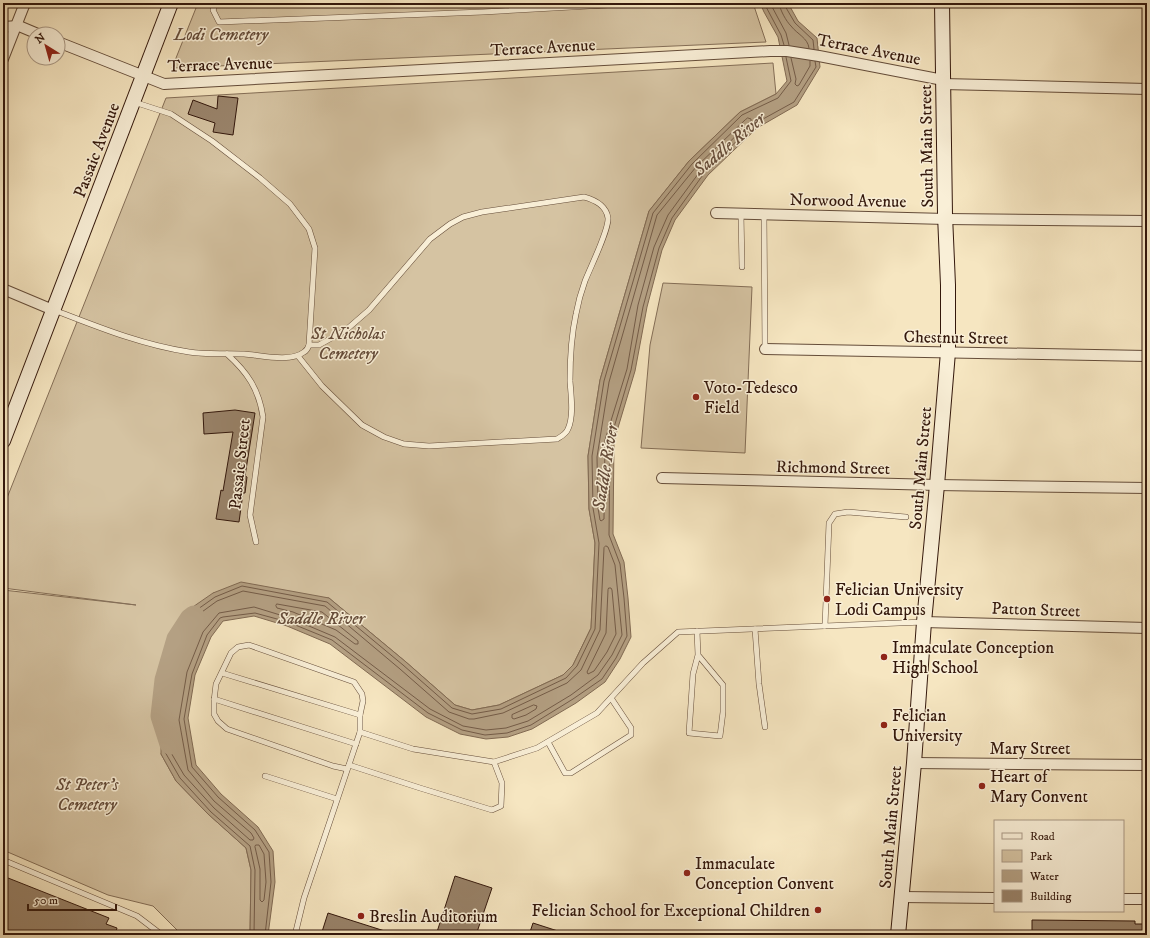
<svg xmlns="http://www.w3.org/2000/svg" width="1150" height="938" font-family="'IM FELL DW Pica',serif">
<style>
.green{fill:#d5c3a2;stroke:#846e57}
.water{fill:#b4a083;stroke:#816a53}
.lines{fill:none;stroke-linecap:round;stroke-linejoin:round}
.shore{stroke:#745c48;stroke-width:1}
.river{stroke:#b4a083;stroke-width:21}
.building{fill:#99836a;stroke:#34180c}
.lane-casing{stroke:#644c39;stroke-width:6}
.street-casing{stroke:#644c39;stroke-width:12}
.secondary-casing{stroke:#34180c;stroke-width:16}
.lane{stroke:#f9efd7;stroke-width:5}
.street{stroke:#f9efd7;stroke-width:10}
.secondary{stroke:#f9efd7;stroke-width:14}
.poi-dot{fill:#8f2418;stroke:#f9efd7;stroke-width:1.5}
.labels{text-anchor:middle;stroke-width:3;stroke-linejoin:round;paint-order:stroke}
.park-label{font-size:17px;font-style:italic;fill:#644b39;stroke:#f9efd7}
.street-label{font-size:17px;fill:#34180c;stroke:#f9efd7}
.poi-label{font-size:17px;fill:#34180c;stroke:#f9efd7;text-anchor:start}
.water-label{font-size:18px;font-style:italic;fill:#674e3c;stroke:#f9efd7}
</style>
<rect width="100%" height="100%" fill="#f6e6c1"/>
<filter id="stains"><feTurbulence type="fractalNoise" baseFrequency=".005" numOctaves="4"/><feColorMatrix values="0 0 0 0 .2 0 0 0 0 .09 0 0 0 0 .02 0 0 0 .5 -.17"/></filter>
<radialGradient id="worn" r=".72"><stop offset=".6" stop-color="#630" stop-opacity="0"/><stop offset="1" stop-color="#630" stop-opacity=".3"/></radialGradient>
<g class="green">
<polygon points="198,3 753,3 766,42 172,68"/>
<polygon points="773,63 776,94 740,112 689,161 649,211 600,380 588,456 589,509 595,543 591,628 573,665 563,675 499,705 472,710 455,705 406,662 329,598 213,593 161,754 176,781 208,814 246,848 251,870 250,935 182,935 153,906 108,895 3,850 3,590 136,605 3,588 3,508 166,98"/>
<polygon points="663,283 752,287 745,453 641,448 650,345"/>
</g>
<polygon class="water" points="760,3 788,3 798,21 817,38 820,67 797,105 757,128 708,175 675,220 662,250 647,307 635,371 614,441 613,534 624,562 628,598 631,637 620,659 605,682 576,703 532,729 508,737 486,739 460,734 426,717 330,644 287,626 254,616 223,621 211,637 195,675 188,718 196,765 221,794 258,827 273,851 275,882 268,935 250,935 251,870 246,848 208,814 176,781 161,754 161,726 163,680 187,611 213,593 241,582 329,598 406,662 455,705 472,710 499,705 563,675 573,665 591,628 595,543 589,509 588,456 600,380 649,211 689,161 740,112 776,94 787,81 778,37 764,12"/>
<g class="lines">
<g class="shore">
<polyline points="764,3 781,35 784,45"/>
<polyline points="770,3 786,33 789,45"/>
<path d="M 779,3 C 780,10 786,21 791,26 C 797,34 808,38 809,48"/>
<polyline points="784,3 785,6 795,23 813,40 814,49"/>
<polyline points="791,58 796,79 795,84 797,86 799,85 810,66 810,61"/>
<polygon points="748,118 751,119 751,121 701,170 668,215 654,247 638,305 627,369 605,440 604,519 601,521 600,520 598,508 597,457 609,382 657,215 696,167 745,120"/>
<polygon points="606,546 608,547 615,565 622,635 612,655 598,675 571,695 528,721 506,728 486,730 463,726 430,709 335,637 290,618 254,607 219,613 203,632 187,672 179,720 188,770 214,801 251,833 254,838 253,840 250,840 214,808 184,775 170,751 170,727 172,681 195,617 217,601 243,591 325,606 400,669 449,712 469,719 474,719 503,713 567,683 581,670 600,630 604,548"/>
<polygon points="609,588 611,588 612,590 616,634 607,652 594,671 588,674 587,672 606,633 608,590"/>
<polygon points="277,604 322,612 358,641 358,644 355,644 336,630 293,612 277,608 276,606"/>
<polygon points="534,705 537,706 536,709 526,715 514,719 512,718 512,715"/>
<polygon points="256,845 259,845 264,854 266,882 264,900 262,902 260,900 260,869 255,847"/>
<polyline points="254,935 255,870 250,846 211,812 180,778 165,752 165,726 167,681 191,614 215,597 242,586 327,602 403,665 452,708 472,714 501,709 566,678 577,666 595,629 599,543 593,508 592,456 604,381 653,213 692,164 742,115 778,98 791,81 786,57"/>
<polyline points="265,935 271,882 269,852 255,830 218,797 192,767 184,719 192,674 207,635 220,618 223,617 255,613 288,622 332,640 428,713 462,730 485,735 507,733 531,725 573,699 602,679 616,658 627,636 624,598 620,564 609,535 610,441 631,370 643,307 659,248 672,218 705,172 754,124 794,102 816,67 815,61"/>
</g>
<polyline class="river" points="170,744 161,716 165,680 177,639 190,619 194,616"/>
</g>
<g class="building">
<polygon points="218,96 238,98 233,135 213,132 215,123 188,114 193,100 217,109"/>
<polygon points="235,410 255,413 245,476 247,477 245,493 243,493 239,522 216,519 221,490 223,491 233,432 204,434 203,413"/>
<polygon points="3,876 109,918 106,924 117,928 115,935 3,935"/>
<polygon points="455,876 492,888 476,935 436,935"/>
<polygon points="328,913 391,933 391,935 321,935"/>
<polygon points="1032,920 1135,921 1135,924 1147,924 1147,935 1032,935"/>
<polygon points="533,923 564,933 564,935 529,935"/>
</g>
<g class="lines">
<defs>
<g id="lane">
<polyline points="216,3 213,10 219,22 483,12 644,3"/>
<polyline points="741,214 742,267"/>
<polyline points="764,214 765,349"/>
<path d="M 54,310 C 98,327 142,345 189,352 C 207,355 226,353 244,354 C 260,355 290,363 304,352 C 306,351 308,348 309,345 L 315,248 L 309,229 L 290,204 L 260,178 L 212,141 L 171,114 L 134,102"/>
<path d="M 227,354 C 247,372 259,389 263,417 L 250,515 L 256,542"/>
<path d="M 298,356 L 322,386 L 362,425 L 384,437 L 404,444 L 429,446 L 557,439 C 562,436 566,434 568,429 C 574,416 571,395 570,381 C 570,357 571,337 576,314 C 578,303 581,292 585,281 C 590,268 609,230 608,218 C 606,205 595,200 584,197 L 482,212 L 463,217 L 450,224 L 430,239 L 369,310 L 346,330 L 319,345 L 309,345"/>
<polyline points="825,626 829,523 835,514 848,512 906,517"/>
<polyline points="755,629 759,684 765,727"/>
<polyline points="697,631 698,655 693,674 689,733 720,736 723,712 723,685 698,655"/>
<polyline points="222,673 360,715"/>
<polyline points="214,699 356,744"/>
<polyline points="548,742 565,773 571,773 631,735 631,728 611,698"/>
<polyline points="349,765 420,788 492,810 501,806 502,783 494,762"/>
<polyline points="347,769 333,766 227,729 218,721 214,714 214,701 216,684 231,653 238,647 249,645 354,682 362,694 363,701 360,715 360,732"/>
<polyline points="265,776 337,799"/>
<polyline points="3,860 137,916 158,932 160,935"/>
<polyline points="295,935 304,898 360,732 413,749 494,762 537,748 597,713 643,663 678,632 924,622"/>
</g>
<g id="street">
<polyline points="3,27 19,26 38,34"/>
<polyline points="58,42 164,84 770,51 787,51 819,56 943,80"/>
<polyline points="3,59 25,3"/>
<polyline points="943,84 1147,89"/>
<polyline points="716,213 946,219 1147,221"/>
<polyline points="3,289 53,310"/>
<polyline points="765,349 1147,356"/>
<polyline points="662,478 937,485 1147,488"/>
<polyline points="924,622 1147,628"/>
<polyline points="914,763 1147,765"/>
<polyline points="901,897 995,898"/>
<polyline points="1123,899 1147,899"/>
</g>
<g id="secondary">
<polyline points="3,441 171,3"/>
<polyline points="898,935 914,763 924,622 937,485 948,352 948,285 945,215 942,3"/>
</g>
</defs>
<use href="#lane" class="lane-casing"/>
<use href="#street" class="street-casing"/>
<use href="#secondary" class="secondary-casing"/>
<use href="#lane" class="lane"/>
<use href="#street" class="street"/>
<use href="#secondary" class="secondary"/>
</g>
<g class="poi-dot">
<circle cx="696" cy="397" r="4"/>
<circle cx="827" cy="599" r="4"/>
<circle cx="884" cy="657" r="4"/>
<circle cx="884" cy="725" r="4"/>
<circle cx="982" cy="786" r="4"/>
<circle cx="687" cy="873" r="4"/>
<circle cx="818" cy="910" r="4"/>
<circle cx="361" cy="916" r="4"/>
</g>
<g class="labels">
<g class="park-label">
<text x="221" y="40">Lodi Cemetery</text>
<text x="348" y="339">St Nicholas<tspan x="348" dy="20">Cemetery</tspan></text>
<text x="87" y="790">St Peter's<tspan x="87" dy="20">Cemetery</tspan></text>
</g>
<g class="street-label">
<text transform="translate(543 47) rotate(-3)" y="6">Terrace Avenue</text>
<text transform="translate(869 49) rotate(11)" y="6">Terrace Avenue</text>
<text transform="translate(220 64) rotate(-2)" y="6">Terrace Avenue</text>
<text transform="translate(926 146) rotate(-91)" y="6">South Main Street</text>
<text transform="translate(96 150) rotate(-69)" y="6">Passaic Avenue</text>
<text transform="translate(848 200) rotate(1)" y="6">Norwood Avenue</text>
<text transform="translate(956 337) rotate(1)" y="6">Chestnut Street</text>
<text transform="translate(239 464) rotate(-84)" y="6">Passaic Street</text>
<text transform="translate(833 467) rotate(1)" y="6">Richmond Street</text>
<text transform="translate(920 468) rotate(-85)" y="6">South Main Street</text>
<text transform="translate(1036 609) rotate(2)" y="6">Patton Street</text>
<text x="1030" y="754">Mary Street</text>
<text transform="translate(890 827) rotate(-85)" y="6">South Main Street</text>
</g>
<g class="poi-label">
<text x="704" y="393">Voto-Tedesco<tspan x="704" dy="20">Field</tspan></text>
<text x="835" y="595">Felician University<tspan x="835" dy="20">Lodi Campus</tspan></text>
<text x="892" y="653">Immaculate Conception<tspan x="892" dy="20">High School</tspan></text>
<text x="892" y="721">Felician<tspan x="892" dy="20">University</tspan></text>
<text x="990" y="782">Heart of<tspan x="990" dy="20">Mary Convent</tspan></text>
<text x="695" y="869">Immaculate<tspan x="695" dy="20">Conception Convent</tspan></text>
<text x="810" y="916" text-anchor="end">Felician School for Exceptional Children</text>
<text x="369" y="922">Breslin Auditorium</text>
</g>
<g class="water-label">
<text transform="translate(729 144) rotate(-40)" y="6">Saddle River</text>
<text transform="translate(605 467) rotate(-81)" y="6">Saddle River</text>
<text x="321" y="624">Saddle River</text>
</g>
</g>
<rect width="1150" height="938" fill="none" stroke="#f6e6c1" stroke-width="16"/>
<rect x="4" y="4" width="1142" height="930" fill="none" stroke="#34180c" stroke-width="2"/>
<rect x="8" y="8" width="1134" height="922" fill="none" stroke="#34180c"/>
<rect x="994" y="820" width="130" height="92" fill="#f9efd7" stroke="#aa9986"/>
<rect x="1002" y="833" width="20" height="6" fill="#f9efd7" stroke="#aa9986"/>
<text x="1030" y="840" font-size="12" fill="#34180c">Road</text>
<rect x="1002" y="850" width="20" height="12" fill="#d5c3a2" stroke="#aa9986"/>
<text x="1030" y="860" font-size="12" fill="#34180c">Park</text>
<rect x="1002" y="870" width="20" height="12" fill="#b4a083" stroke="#aa9986"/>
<text x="1030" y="880" font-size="12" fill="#34180c">Water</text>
<rect x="1002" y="890" width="20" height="12" fill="#99836a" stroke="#aa9986"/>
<text x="1030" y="900" font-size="12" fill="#34180c">Building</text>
<g transform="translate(46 46) rotate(323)"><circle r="19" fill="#f9efd7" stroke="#aa9986"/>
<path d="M0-3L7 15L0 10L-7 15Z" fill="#8f2418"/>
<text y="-6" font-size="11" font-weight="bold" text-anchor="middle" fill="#34180c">N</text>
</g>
<path d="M28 904v6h88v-6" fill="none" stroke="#34180c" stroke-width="2"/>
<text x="34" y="904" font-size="12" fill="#34180c" stroke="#f9efd7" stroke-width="3" paint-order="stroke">50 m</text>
<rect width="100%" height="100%" filter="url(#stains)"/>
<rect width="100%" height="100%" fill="url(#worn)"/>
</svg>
